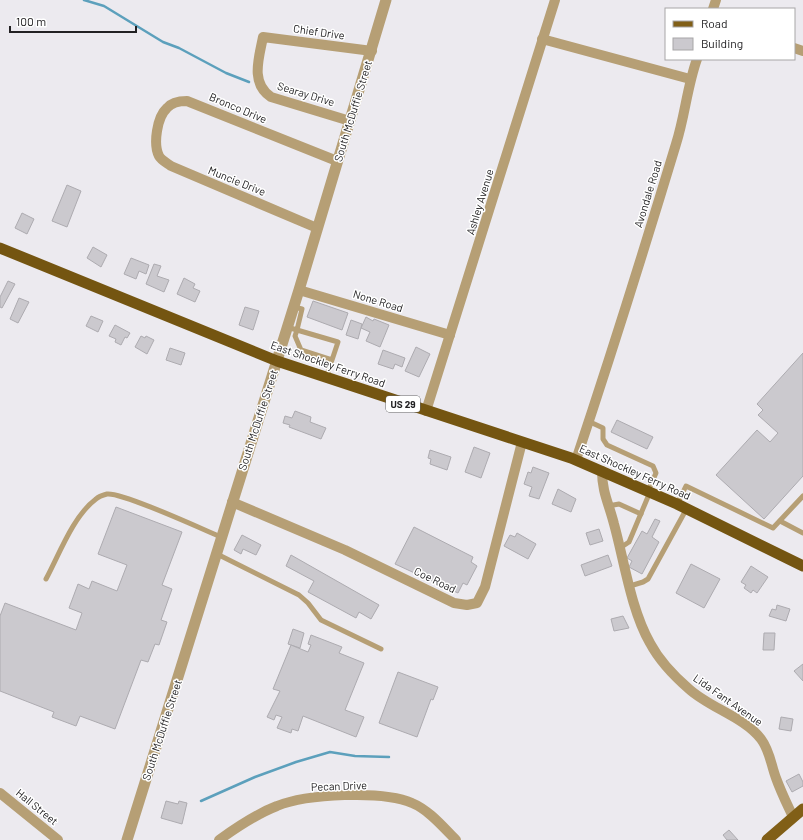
<svg xmlns="http://www.w3.org/2000/svg" width="803" height="840" font-family="Barlow,sans-serif">
<style>
.lines{fill:none;stroke-linecap:round;stroke-linejoin:round}
.stream{stroke:#5ca0bc;stroke-width:2.5}
.building{fill:#cbc9ce;stroke:#adabb0}
.service{stroke:#b69f75;stroke-width:5}
.minor{stroke:#b69f75;stroke-width:10}
.tertiary{stroke:#b69f75;stroke-width:11}
.primary{stroke:#815f17;stroke-width:11}
.trunk{stroke:#745511;stroke-width:11}
.labels{text-anchor:middle;stroke-width:3;stroke-linejoin:round;paint-order:stroke}
.shield{fill:#fff;stroke:#646465;stroke-width:1}
.shield-label{font-size:10px;font-weight:bold;fill:#222123}
.street-label{font-size:11px;fill:#222123;stroke:#fff}
</style>
<rect width="100%" height="100%" fill="#eceaef"/>
<g class="lines">
<g class="stream">
<polyline points="84,0 104,6 163,42 179,48 226,73 249,82"/>
<polyline points="201,801 255,777 296,762 330,752 355,756 389,757"/>
</g>
</g>
<g class="building">
<polygon points="67,185 81,191 67,227 52,221"/>
<polygon points="22,213 34,219 27,234 15,228"/>
<polygon points="93,247 107,255 101,267 87,258"/>
<polygon points="131,258 149,265 146,274 139,271 136,279 124,274"/>
<polygon points="154,264 161,266 157,276 169,280 164,292 146,284"/>
<polygon points="184,278 195,284 193,288 200,291 195,302 177,294"/>
<polygon points="8,281 15,284 2,308 0,307 0,297"/>
<polygon points="19,298 29,302 18,323 10,319"/>
<polygon points="313,301 348,313 342,330 307,317"/>
<polygon points="245,307 259,311 253,330 239,325"/>
<polygon points="91,316 103,321 98,332 86,326"/>
<polygon points="366,317 373,321 374,319 389,325 380,347 366,341 370,332 361,328"/>
<polygon points="351,320 362,324 358,339 346,335"/>
<polygon points="115,325 130,333 127,338 125,337 121,345 115,342 116,339 109,336"/>
<polygon points="141,336 145,338 146,336 154,340 147,354 135,347"/>
<polygon points="416,347 430,354 419,377 405,371"/>
<polygon points="170,348 185,353 181,365 166,360"/>
<polygon points="383,350 405,358 402,367 395,364 393,369 378,364"/>
<polygon points="803,353 803,476 764,519 716,475 757,430 770,442 778,433 758,415 763,410 757,404"/>
<polygon points="295,411 311,417 310,422 326,428 321,439 289,427 290,425 283,423 285,416 292,418"/>
<polygon points="617,420 653,437 647,449 611,432"/>
<polygon points="474,447 490,453 481,478 465,472"/>
<polygon points="430,450 451,457 447,470 430,464 431,459 428,458"/>
<polygon points="533,467 549,473 539,499 529,496 532,487 524,484 528,472 531,473"/>
<polygon points="558,489 576,499 571,512 552,504"/>
<polygon points="116,507 182,532 162,585 172,589 161,620 167,622 159,645 155,644 148,662 141,660 115,729 80,716 76,726 52,717 54,712 0,691 0,616 5,603 76,630 82,613 69,608 78,584 89,589 92,581 117,591 127,565 98,554"/>
<polygon points="655,519 660,521 652,537 659,542 642,574 629,567 632,561 627,558 642,531 647,534"/>
<polygon points="414,527 473,557 471,562 477,566 467,585 463,583 458,593 395,564"/>
<polygon points="599,529 603,541 590,545 586,533"/>
<polygon points="517,533 536,544 528,559 504,546 510,535 515,537"/>
<polygon points="242,535 261,545 256,555 243,549 241,554 234,550"/>
<polygon points="291,555 379,605 371,619 359,612 356,618 308,592 314,581 286,566"/>
<polygon points="608,555 612,566 585,576 581,565"/>
<polygon points="691,564 720,579 704,608 676,593"/>
<polygon points="751,566 768,577 757,593 753,590 751,593 744,588 746,585 741,582"/>
<polygon points="777,605 790,609 786,621 769,616 772,609 776,610"/>
<polygon points="623,616 629,628 614,631 611,619"/>
<polygon points="293,629 304,633 300,648 288,644"/>
<polygon points="764,633 775,633 774,650 763,650"/>
<polygon points="311,635 342,647 339,653 364,663 345,710 364,717 356,737 303,716 298,731 292,729 291,733 277,728 282,717 276,715 274,720 267,717 280,691 273,689 291,645 308,652 311,645 308,644"/>
<polygon points="803,664 803,681 794,671"/>
<polygon points="398,672 438,687 433,700 431,699 417,737 379,723"/>
<polygon points="781,717 793,719 791,731 779,729"/>
<polygon points="799,774 803,782 803,786 792,792 786,781"/>
<polygon points="166,801 178,804 179,801 187,803 182,824 161,818"/>
<polygon points="729,830 738,840 727,840 723,835"/>
</g>
<g class="lines">
<g class="service">
<polyline points="287,327 297,330 302,309 294,307"/>
<polyline points="326,378 338,342 297,330 295,336 301,350 332,360"/>
<polyline points="588,421 603,428 603,439 607,445 653,466 656,473 648,491"/>
<polyline points="677,504 686,486 773,528 803,496"/>
<polyline points="608,506 619,504 641,514"/>
<polyline points="780,521 803,533"/>
<polyline points="620,548 629,542 650,492"/>
<polyline points="217,554 299,595 308,603 321,620 381,649"/>
<path d="M 46,579 C 59,555 73,516 96,499 C 98,497 103,495 107,494 C 122,492 202,529 221,537"/>
<polyline points="630,586 643,582 648,579 687,508"/>
</g>
<g class="minor">
<polyline points="713,9 716,0"/>
<polyline points="542,39 690,79"/>
<polyline points="794,48 803,51"/>
<path d="M 350,121 L 271,97 C 250,83 259,58 263,37 L 372,51"/>
<path d="M 317,228 L 171,166 C 167,163 161,160 159,156 C 153,144 157,117 167,108 C 171,103 180,101 187,101 L 337,161"/>
<polyline points="299,290 450,335"/>
<polyline points="426,411 555,0"/>
<path d="M 576,460 C 611,355 644,250 676,144 C 685,116 687,87 697,59"/>
<path d="M 602,471 C 602,492 609,504 614,524 C 624,560 631,610 650,643 C 659,660 674,676 689,689 C 710,708 744,717 761,739 C 770,751 771,765 776,778 C 781,792 787,804 793,817"/>
<polyline points="232,502 345,550 454,603 467,605 477,603 485,587 522,442"/>
<polyline points="0,793 58,840"/>
<path d="M 219,840 C 237,827 256,814 277,806 C 306,794 383,790 412,803 C 429,810 443,827 456,840"/>
</g>
<polyline class="tertiary" points="127,840 299,290 386,0"/>
<polyline class="primary" points="767,840 803,809"/>
<polyline class="trunk" points="0,248 277,361 571,458 677,504 803,566"/>
</g>
<g class="labels">
<rect class="shield" x="386" y="396" width="34" height="16" rx="3"/>
<g class="shield-label">
<text x="403" y="408">US 29</text>
</g>
<g class="street-label">
<text transform="translate(319 32) rotate(8)" y="4">Chief Drive</text>
<text transform="translate(306 94) rotate(17)" y="4">Searay Drive</text>
<text transform="translate(238 108) rotate(23)" y="4">Bronco Drive</text>
<text transform="translate(353 111) rotate(-73)" y="4">South McDuffie Street</text>
<text transform="translate(237 181) rotate(22)" y="4">Muncie Drive</text>
<text transform="translate(648 194) rotate(-73)" y="4">Avondale Road</text>
<text transform="translate(480 202) rotate(-73)" y="4">Ashley Avenue</text>
<text transform="translate(378 301) rotate(17)" y="4">None Road</text>
<text transform="translate(328 364) rotate(19)" y="4">East Shockley Ferry Road</text>
<text transform="translate(258 420) rotate(-72)" y="4">South McDuffie Street</text>
<text transform="translate(635 472) rotate(24)" y="4">East Shockley Ferry Road</text>
<text transform="translate(435 580) rotate(26)" y="4">Coe Road</text>
<text transform="translate(728 700) rotate(35)" y="4">Lida Fant Avenue</text>
<text transform="translate(162 730) rotate(-72)" y="4">South McDuffie Street</text>
<text transform="translate(339 786) rotate(-2)" y="4">Pecan Drive</text>
<text transform="translate(37 807) rotate(39)" y="4">Hall Street</text>
</g>
</g>
<rect x="665" y="8" width="130" height="52" fill="#ffffff" stroke="#a7a6a7"/>
<rect x="673" y="21" width="20" height="6" fill="#815f17" stroke="#a7a6a7"/>
<text x="701" y="28" font-size="12" fill="#222123">Road</text>
<rect x="673" y="38" width="20" height="12" fill="#cbc9ce" stroke="#a7a6a7"/>
<text x="701" y="48" font-size="12" fill="#222123">Building</text>
<path d="M10 26v6h126v-6" fill="none" stroke="#222123" stroke-width="2"/>
<text x="16" y="26" font-size="12" fill="#222123" stroke="#ffffff" stroke-width="3" paint-order="stroke">100 m</text>
</svg>
